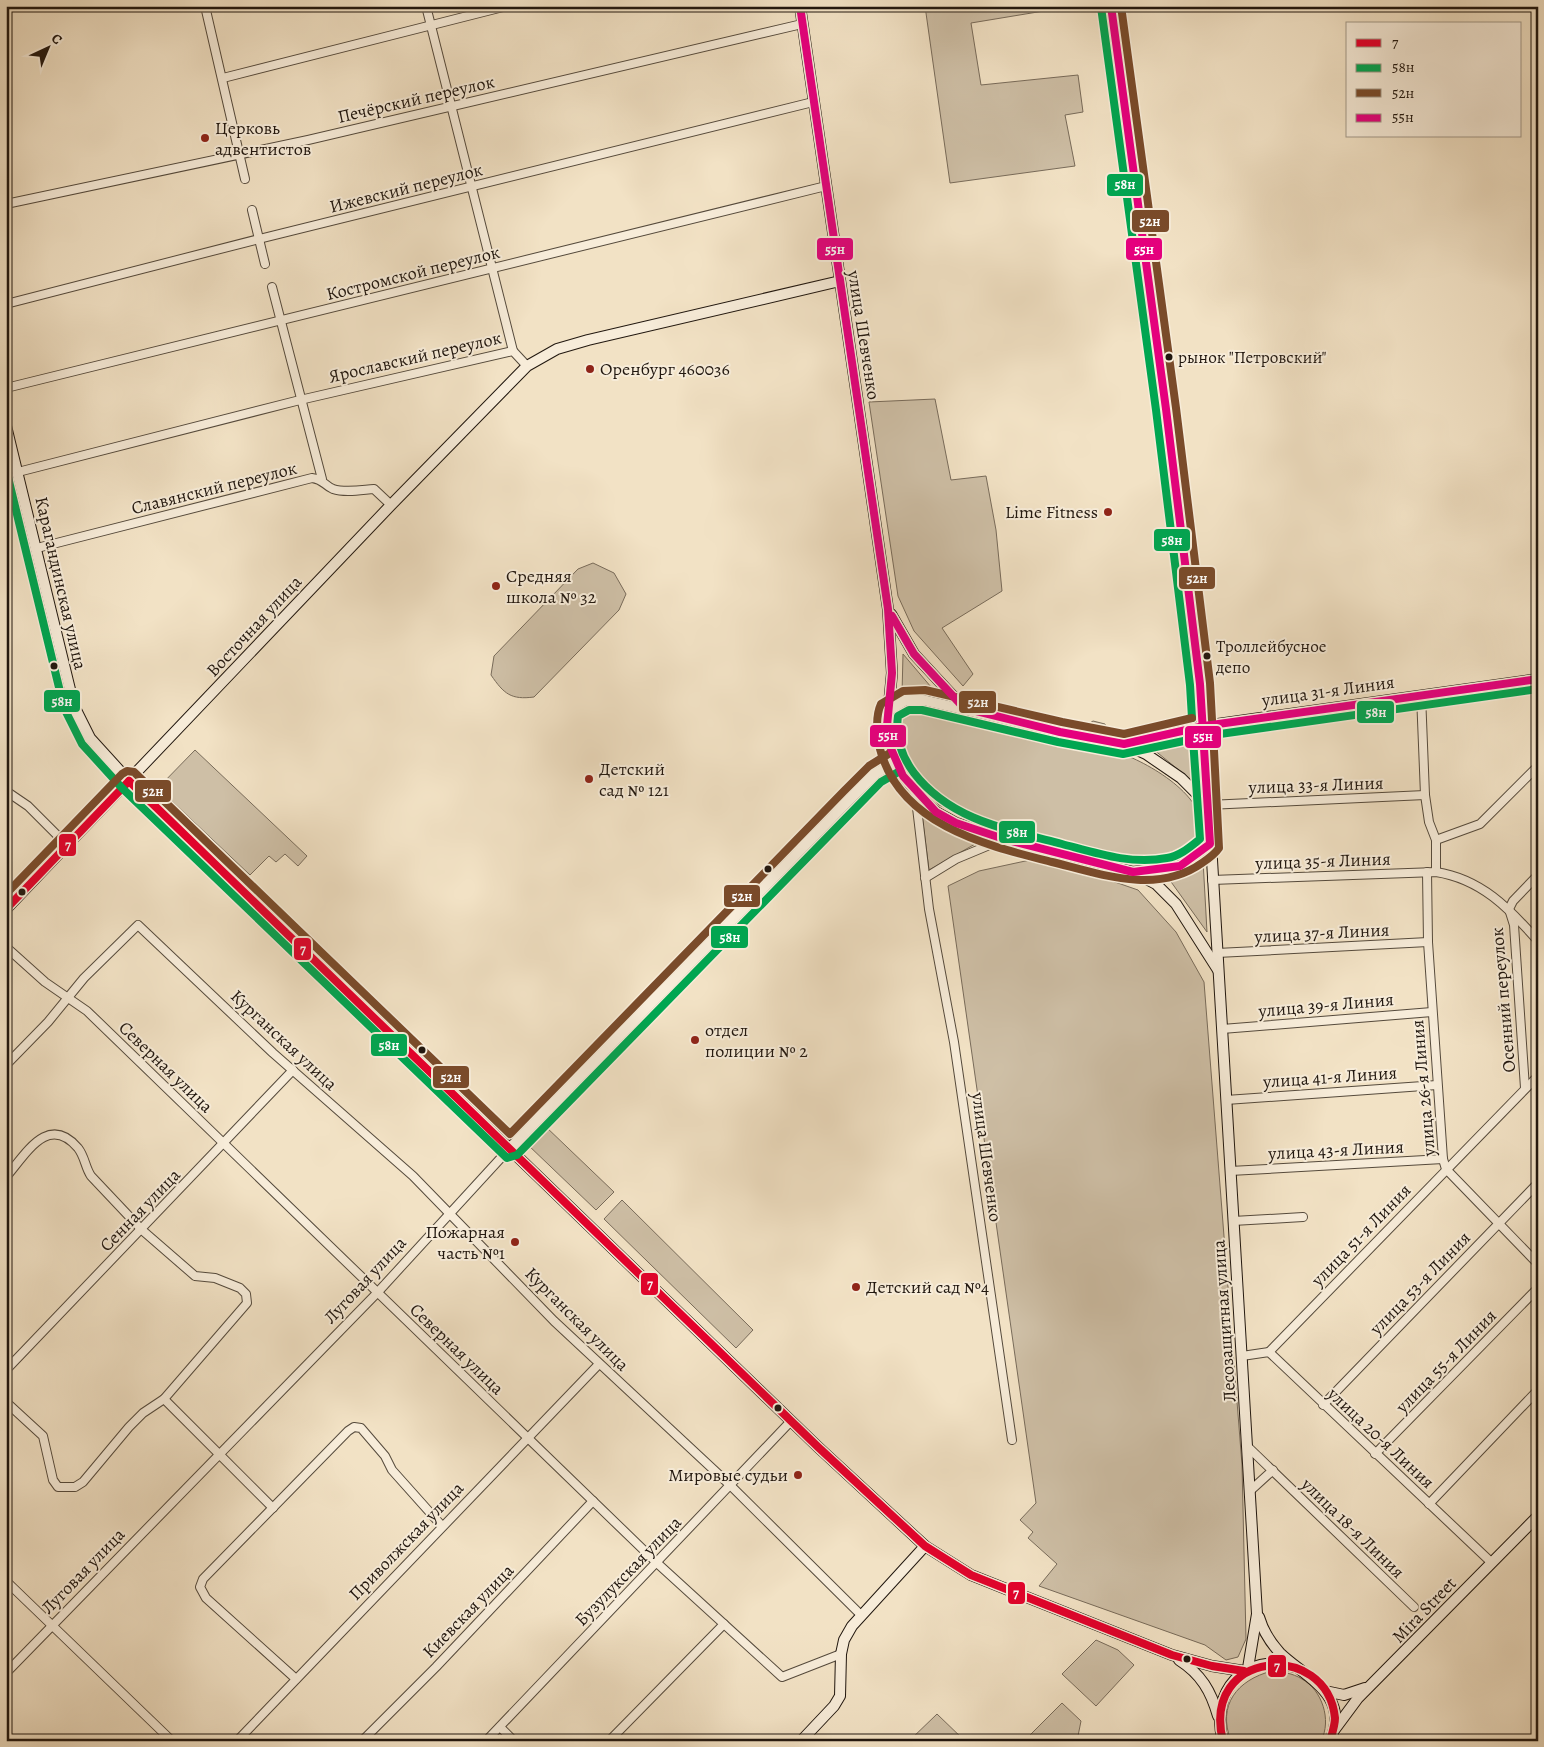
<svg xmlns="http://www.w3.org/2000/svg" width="1544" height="1747" font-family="Alegreya,serif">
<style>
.green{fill:#cebfa6;stroke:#786b5a}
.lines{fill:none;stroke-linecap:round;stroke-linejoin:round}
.street-casing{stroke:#554a3c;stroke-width:10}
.secondary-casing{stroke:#21170f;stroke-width:12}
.street{stroke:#f7ecd9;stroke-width:8}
.secondary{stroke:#f7ecd9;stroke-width:10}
.bus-1-casing{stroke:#f7ecd9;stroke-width:11}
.bus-2-casing{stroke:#f7ecd9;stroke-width:11}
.bus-3-casing{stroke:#f7ecd9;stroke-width:11}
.bus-4-casing{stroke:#f7ecd9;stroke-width:11}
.bus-1{stroke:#e4002b;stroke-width:8}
.bus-2{stroke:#00a651;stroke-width:8}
.bus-3{stroke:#7a4b2a;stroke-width:8}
.bus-4{stroke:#e5007d;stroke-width:8}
.poi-dot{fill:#8f2418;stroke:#f7ecd9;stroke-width:2}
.bus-dot{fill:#21170f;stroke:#f7ecd9;stroke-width:2}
.labels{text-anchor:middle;stroke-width:4;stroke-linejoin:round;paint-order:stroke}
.bus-label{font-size:17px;fill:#21170f;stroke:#f7ecd9;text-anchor:start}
.street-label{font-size:18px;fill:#21170f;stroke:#f7ecd9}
.poi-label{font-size:18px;fill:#21170f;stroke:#f7ecd9;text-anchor:start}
.line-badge{stroke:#f7ecd9;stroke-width:2}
.badge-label{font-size:14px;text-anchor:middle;font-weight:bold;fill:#fff}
</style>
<rect width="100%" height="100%" fill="#f2e2c5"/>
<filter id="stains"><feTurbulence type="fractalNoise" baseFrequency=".004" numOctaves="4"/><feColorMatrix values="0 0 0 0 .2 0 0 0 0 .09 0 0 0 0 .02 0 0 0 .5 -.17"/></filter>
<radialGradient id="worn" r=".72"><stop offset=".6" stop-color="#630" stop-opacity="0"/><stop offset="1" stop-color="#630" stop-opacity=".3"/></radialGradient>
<g class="green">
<polygon points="925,6 1074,6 971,23 981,85 1078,75 1083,112 1065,115 1075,166 950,183"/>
<polygon points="935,399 951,480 986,476 996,530 1002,591 942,628 973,674 963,686 914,631 898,596 869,402"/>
<path d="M 593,563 L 614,573 L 626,594 L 619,610 L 534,697 C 511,700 504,694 491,675 L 494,656 L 578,569 Z"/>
<polygon points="903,654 937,694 902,694"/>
<path d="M 919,707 C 960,716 1001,725 1042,734 C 1068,739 1095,744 1120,753 C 1151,764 1214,800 1201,841 C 1184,858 1160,863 1137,863 L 997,829 L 939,805 L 925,789 L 907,759 L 894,726 L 895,719 L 903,710 Z"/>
<polygon points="1093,721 1105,724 1109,735 1081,729"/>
<polygon points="1193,740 1197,785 1153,749"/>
<polygon points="195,750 307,856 298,866 285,854 276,862 269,856 250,875 158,788"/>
<polygon points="922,815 984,839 929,870"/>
<polygon points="1030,860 1083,871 1138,890 1176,932 1204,982 1242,1465 1246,1639 1238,1657 1226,1660 1205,1645 1039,1586 1057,1564 1028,1538 1033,1532 1020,1520 1036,1503 948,886 979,871"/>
<polygon points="1203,860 1207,932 1169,879"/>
<polygon points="544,1125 614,1192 596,1210 527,1144"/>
<polygon points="622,1200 753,1330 736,1348 604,1219"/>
<polygon points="1096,1640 1118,1650 1134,1665 1096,1706 1062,1674"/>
<path d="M 1272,1671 C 1283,1672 1292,1673 1302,1679 C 1322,1690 1332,1720 1321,1741 L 1231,1741 C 1217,1705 1237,1680 1272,1671 Z"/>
<polygon points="1062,1703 1081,1721 1077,1741 1024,1741"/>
<polygon points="937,1714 965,1741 909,1741"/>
</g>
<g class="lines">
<defs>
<g id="street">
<polyline points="205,6 245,179"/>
<polyline points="426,6 513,351"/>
<polyline points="1111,6 1186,561 1204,726"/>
<polyline points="223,78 507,6"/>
<polyline points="6,204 308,140 802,24"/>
<polyline points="252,210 265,264"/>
<polyline points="272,287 322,479"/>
<polyline points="6,304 259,239 813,102"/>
<polyline points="6,388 826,186"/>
<polyline points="18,472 300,400 513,351 527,366"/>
<path d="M 37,548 L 312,478 C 323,479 324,485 333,489 C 345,493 361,490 374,489 L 391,505"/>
<polyline points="1421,695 1425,795 1429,822 1436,840 1436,872"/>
<polyline points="6,791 28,806 68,846"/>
<polyline points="915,791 929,909 954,1042 1012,1440"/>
<polyline points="1208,805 1425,795"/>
<polyline points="1436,840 1480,824 1538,766"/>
<polyline points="1427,872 1428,942 1443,1159 1446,1169 1538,1264"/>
<polyline points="925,878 956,859 1004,839"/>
<path d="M 1212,880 L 1436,872 C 1481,879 1509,908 1538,941"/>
<polyline points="6,947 45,982 87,1011 657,1563 782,1677 841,1654"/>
<polyline points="1217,953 1428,942"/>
<polyline points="1222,1029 1432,1012"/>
<polyline points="6,1065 48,1022 84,978 138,925 273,1053 413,1176 554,1321 730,1485 861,1615"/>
<polyline points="1525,1088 1514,925 1509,909 1513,901 1538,875"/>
<polyline points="1226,1100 1437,1085"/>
<polyline points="1230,1171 1443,1159"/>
<path d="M 6,1177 C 26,1154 48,1113 78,1148 C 85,1157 85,1167 91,1176 L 142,1230 L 195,1276 L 215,1278 L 240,1288 L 246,1294 L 247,1303 L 164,1399 L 143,1413 L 129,1427 L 83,1482 L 75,1487 L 58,1487 L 53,1480 L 43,1436 L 6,1402"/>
<polyline points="1233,1221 1303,1217"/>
<polyline points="1269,1352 1538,1076"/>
<polyline points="1242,1356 1269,1352 1492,1563"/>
<polyline points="6,1370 293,1070"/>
<polyline points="164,1399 273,1508"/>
<polyline points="1323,1405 1538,1183"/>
<polyline points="1249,1448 1414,1607"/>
<polyline points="1375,1454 1538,1288"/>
<polyline points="1251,1490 1273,1470"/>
<polyline points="1429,1504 1538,1390"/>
<polyline points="6,1581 172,1741"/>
<polyline points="6,1673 377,1293 510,1148"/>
<polyline points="296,1679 206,1598 200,1587 203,1579 348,1431 354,1427 361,1428 385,1456 392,1470 442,1526"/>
<polyline points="500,1727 514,1741"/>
<polyline points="237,1741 599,1364"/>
<polyline points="362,1741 436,1667 593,1501"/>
<polyline points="486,1741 791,1421"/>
<polyline points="609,1741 724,1624"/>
</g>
<g id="secondary">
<polyline points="800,6 888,609 892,673 887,726 889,744 895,762 903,776 920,797 936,812 956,823 1004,839 1133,872 1180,866 1210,844"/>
<polyline points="6,426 74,706 90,738 129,781 818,1447 925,1546 971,1575 1172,1655 1212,1666 1244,1671"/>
<polyline points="891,614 914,654 964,708"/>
<polyline points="889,710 906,700 923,700 1060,732 1124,744 1146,754 1181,778 1208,805"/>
<polyline points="1204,726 1257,1614 1248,1668"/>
<polyline points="1124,744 1204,726 1538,679"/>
<polyline points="1133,872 1156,884 1176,904 1218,970"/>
<polyline points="6,909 391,505 527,366 557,349 588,340 840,281"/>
<polyline points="510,1148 851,798 875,774 895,762"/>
<path d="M 1259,1617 C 1263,1631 1270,1642 1280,1653 C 1306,1678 1351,1695 1330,1741"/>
<path d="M 1179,1660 C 1201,1674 1211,1691 1218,1716"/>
<polyline points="1325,1691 1344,1695 1365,1688"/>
<polyline points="1335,1729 1358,1698 1538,1516"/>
<polyline points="801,1741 834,1706 840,1696 841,1654 844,1640 852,1626 925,1546"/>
<path d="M 1223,1741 C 1209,1692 1245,1651 1295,1667"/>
</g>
</defs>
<use href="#street" class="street-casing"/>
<use href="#secondary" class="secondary-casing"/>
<use href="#street" class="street"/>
<use href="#secondary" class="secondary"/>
<defs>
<g id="bus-1">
<polyline points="129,781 818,1447 925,1546 971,1575 1172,1655 1212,1666 1244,1671"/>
<polyline points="6,909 129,781"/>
<path d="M 1223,1741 C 1200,1650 1327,1639 1335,1718 C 1335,1725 1332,1734 1330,1741"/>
</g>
<g id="bus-2">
<polyline points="1101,7 1156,410 1190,685 1192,718"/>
<polyline points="6,469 64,708 82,744 122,788 507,1158 517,1155 881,782 900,771"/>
<path d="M 909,710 L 922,710 L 1058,742 L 1123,754 L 1193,739 L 1200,839 C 1190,847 1180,856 1167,858 C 1131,865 1096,853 1062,844 C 1008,830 950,820 914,773 C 902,757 895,737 898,716 Z"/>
<polyline points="1213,735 1538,689"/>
</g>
<g id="bus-3">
<polyline points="1121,6 1176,408 1210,683 1212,720"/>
<path d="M 1192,718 L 1124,734 L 1062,722 L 925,690 L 903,691 L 881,704 C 875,717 877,735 880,749 C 900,825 985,845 1052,862 C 1100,874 1157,895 1202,863 C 1208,859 1215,854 1219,848 L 1213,731"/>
<polyline points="6,894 122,774 127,771 134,772 510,1134 844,791 869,766 890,753"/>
</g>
<g id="bus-4">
<polyline points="800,6 888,609 892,673 887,726 889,744 903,776 936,812 956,823 1004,839 1133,872 1180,866 1210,844 1200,684 1166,409 1111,6"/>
<polyline points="892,616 914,654 964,708 1060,732 1124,744 1204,726 1538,679"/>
</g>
</defs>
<use href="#bus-1" class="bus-1-casing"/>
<use href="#bus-2" class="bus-2-casing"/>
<use href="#bus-3" class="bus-3-casing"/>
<use href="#bus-4" class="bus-4-casing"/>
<use href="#bus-1" class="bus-1"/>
<use href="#bus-2" class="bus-2"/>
<use href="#bus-3" class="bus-3"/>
<use href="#bus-4" class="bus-4"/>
</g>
<g class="poi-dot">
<circle cx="205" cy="138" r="5"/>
<circle cx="590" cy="369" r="5"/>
<circle cx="1108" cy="512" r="5"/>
<circle cx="496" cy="586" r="5"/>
<circle cx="589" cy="779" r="5"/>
<circle cx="695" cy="1040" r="5"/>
<circle cx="515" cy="1242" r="5"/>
<circle cx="856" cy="1287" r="5"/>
<circle cx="798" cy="1475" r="5"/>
</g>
<g class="bus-dot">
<circle cx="1169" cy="357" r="4.5"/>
<circle cx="1207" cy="656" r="4.5"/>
<circle cx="54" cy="666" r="4.5"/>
<circle cx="768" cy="869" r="4.5"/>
<circle cx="22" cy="892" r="4.5"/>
<circle cx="422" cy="1050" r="4.5"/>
<circle cx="778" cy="1408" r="4.5"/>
<circle cx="1187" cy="1659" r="4.5"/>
</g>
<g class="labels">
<g class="bus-label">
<text x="1178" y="363">рынок "Петровский"</text>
<text x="1216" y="652">Троллейбусное<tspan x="1216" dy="21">депо</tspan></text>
</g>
<g class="street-label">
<text transform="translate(416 99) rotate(-13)" y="6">Печёрский переулок</text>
<text transform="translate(406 188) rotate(-14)" y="6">Ижевский переулок</text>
<text transform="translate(413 273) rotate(-14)" y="6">Костромской переулок</text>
<text transform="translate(864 335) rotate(81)" y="6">улица Шевченко</text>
<text transform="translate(415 357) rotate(-13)" y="6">Ярославский переулок</text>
<text transform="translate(214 488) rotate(-14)" y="6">Славянский переулок</text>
<text transform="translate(61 583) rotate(77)" y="6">Карагандинская улица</text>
<text transform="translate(254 626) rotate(-47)" y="6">Восточная улица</text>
<text transform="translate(1328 691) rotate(-8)" y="6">улица 31-я Линия</text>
<text transform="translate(1316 785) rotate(-2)" y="6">улица 33-я Линия</text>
<text transform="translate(1323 861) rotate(-2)" y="6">улица 35-я Линия</text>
<text transform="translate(1322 933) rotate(-3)" y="6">улица 37-я Линия</text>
<text transform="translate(1503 1000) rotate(-95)" y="6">Осенний переулок</text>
<text transform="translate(1326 1005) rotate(-5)" y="6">улица 39-я Линия</text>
<text transform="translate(284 1040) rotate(43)" y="6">Курганская улица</text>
<text transform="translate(166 1067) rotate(44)" y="6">Северная улица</text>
<text transform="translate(1330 1077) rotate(-4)" y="6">улица 41-я Линия</text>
<text transform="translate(1423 1088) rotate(-95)" y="6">улица 26-я Линия</text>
<text transform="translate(1336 1150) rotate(-3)" y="6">улица 43-я Линия</text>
<text transform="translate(987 1157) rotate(82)" y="6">улица Шевченко</text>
<text transform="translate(140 1210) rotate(-46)" y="6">Сенная улица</text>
<text transform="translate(1361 1235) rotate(-46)" y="6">улица 51-я Линия</text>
<text transform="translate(365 1280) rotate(-47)" y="6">Луговая улица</text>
<text transform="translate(1420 1283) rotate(-46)" y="6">улица 53-я Линия</text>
<text transform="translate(577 1319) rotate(45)" y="6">Курганская улица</text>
<text transform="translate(1224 1321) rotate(-94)" y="6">Лесозащитная улица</text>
<text transform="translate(457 1349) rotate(44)" y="6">Северная улица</text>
<text transform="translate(1446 1361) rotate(-46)" y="6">улица 55-я Линия</text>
<text transform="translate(1381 1438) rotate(43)" y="6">улица 20-я Линия</text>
<text transform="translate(1353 1528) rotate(44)" y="6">улица 18-я Линия</text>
<text transform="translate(406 1541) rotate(-46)" y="6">Приволжская улица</text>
<text transform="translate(83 1571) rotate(-46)" y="6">Луговая улица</text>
<text transform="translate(628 1571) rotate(-46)" y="6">Бузулукская улица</text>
<text transform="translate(1424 1610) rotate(-46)" y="6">Mira Street</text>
<text transform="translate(468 1611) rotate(-46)" y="6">Киевская улица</text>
</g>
<g class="poi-label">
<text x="215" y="134">Церковь<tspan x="215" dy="21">адвентистов</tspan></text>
<text x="600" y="375">Оренбург 460036</text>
<text x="1098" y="518" text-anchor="end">Lime Fitness</text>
<text x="506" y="582">Средняя<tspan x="506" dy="21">школа № 32</tspan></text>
<text x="599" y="775">Детский<tspan x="599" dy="21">сад № 121</tspan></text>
<text x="705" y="1036">отдел<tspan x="705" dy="21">полиции № 2</tspan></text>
<text x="505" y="1238" text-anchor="end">Пожарная<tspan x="505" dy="21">часть №1</tspan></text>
<text x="866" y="1293">Детский сад №4</text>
<text x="788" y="1481" text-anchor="end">Мировые судьи</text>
</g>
</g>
<g class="line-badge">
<rect x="1106" y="173" width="38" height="24" rx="5" fill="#00a651"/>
<rect x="1131" y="209" width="39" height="24" rx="5" fill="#7a4b2a"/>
<rect x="816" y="237" width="38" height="24" rx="5" fill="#e5007d"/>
<rect x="1125" y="237" width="38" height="24" rx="5" fill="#e5007d"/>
<rect x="1153" y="528" width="38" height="24" rx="5" fill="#00a651"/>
<rect x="1178" y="566" width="38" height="24" rx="5" fill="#7a4b2a"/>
<rect x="43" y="689" width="38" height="24" rx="5" fill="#00a651"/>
<rect x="958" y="690" width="39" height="24" rx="5" fill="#7a4b2a"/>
<rect x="1356" y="700" width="39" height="24" rx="5" fill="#00a651"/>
<rect x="869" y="724" width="38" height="24" rx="5" fill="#e5007d"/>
<rect x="1184" y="725" width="38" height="24" rx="5" fill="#e5007d"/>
<rect x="134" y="779" width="38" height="24" rx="5" fill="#7a4b2a"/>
<rect x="998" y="820" width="38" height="24" rx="5" fill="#00a651"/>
<rect x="58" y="833" width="19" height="24" rx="5" fill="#e4002b"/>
<rect x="723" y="884" width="38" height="24" rx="5" fill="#7a4b2a"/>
<rect x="710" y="925" width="39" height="24" rx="5" fill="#00a651"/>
<rect x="293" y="937" width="19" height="24" rx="5" fill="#e4002b"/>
<rect x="370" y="1033" width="38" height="24" rx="5" fill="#00a651"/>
<rect x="432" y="1065" width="38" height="24" rx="5" fill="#7a4b2a"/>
<rect x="640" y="1272" width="19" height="24" rx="5" fill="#e4002b"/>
<rect x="1007" y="1581" width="19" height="24" rx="5" fill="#e4002b"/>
<rect x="1267" y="1654" width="20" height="24" rx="5" fill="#e4002b"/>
</g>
<g class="badge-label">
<text x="1125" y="189">58н</text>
<text x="1150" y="226">52н</text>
<text x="835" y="254">55н</text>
<text x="1144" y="254">55н</text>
<text x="1172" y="545">58н</text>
<text x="1197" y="583">52н</text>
<text x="62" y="706">58н</text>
<text x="978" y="707">52н</text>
<text x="1376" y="717">58н</text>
<text x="888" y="740">55н</text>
<text x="1203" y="741">55н</text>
<text x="153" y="796">52н</text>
<text x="1017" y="837">58н</text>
<text x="68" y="850">7</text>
<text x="742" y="901">52н</text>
<text x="730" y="942">58н</text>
<text x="303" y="954">7</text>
<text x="389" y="1050">58н</text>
<text x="451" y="1082">52н</text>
<text x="650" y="1289">7</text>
<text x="1016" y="1598">7</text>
<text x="1277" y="1671">7</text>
</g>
<rect width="1544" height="1747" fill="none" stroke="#f2e2c5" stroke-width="25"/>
<rect x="8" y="8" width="1529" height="1732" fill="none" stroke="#21170f" stroke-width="2.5"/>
<rect x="12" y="12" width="1519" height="1722" fill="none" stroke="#21170f"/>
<rect x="1346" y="22" width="175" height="115" fill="#f7ecd9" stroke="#a19788"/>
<rect x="1356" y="39" width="25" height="8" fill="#e4002b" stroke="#a19788"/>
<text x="1392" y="48" font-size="15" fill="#21170f">7</text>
<rect x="1356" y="64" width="25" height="8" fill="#00a651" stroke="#a19788"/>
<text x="1392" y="72" font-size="15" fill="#21170f">58н</text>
<rect x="1356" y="89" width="25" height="8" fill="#7a4b2a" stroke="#a19788"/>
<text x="1392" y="98" font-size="15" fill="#21170f">52н</text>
<rect x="1356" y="114" width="25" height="8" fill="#e5007d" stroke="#a19788"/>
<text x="1392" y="122" font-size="15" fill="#21170f">55н</text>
<g transform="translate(48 48) rotate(44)" stroke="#f7ecd9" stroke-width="4" paint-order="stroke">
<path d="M0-4L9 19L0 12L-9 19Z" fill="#21170f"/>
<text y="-8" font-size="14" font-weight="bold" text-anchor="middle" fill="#21170f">С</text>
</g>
<rect width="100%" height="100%" filter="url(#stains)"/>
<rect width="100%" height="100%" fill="url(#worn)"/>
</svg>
